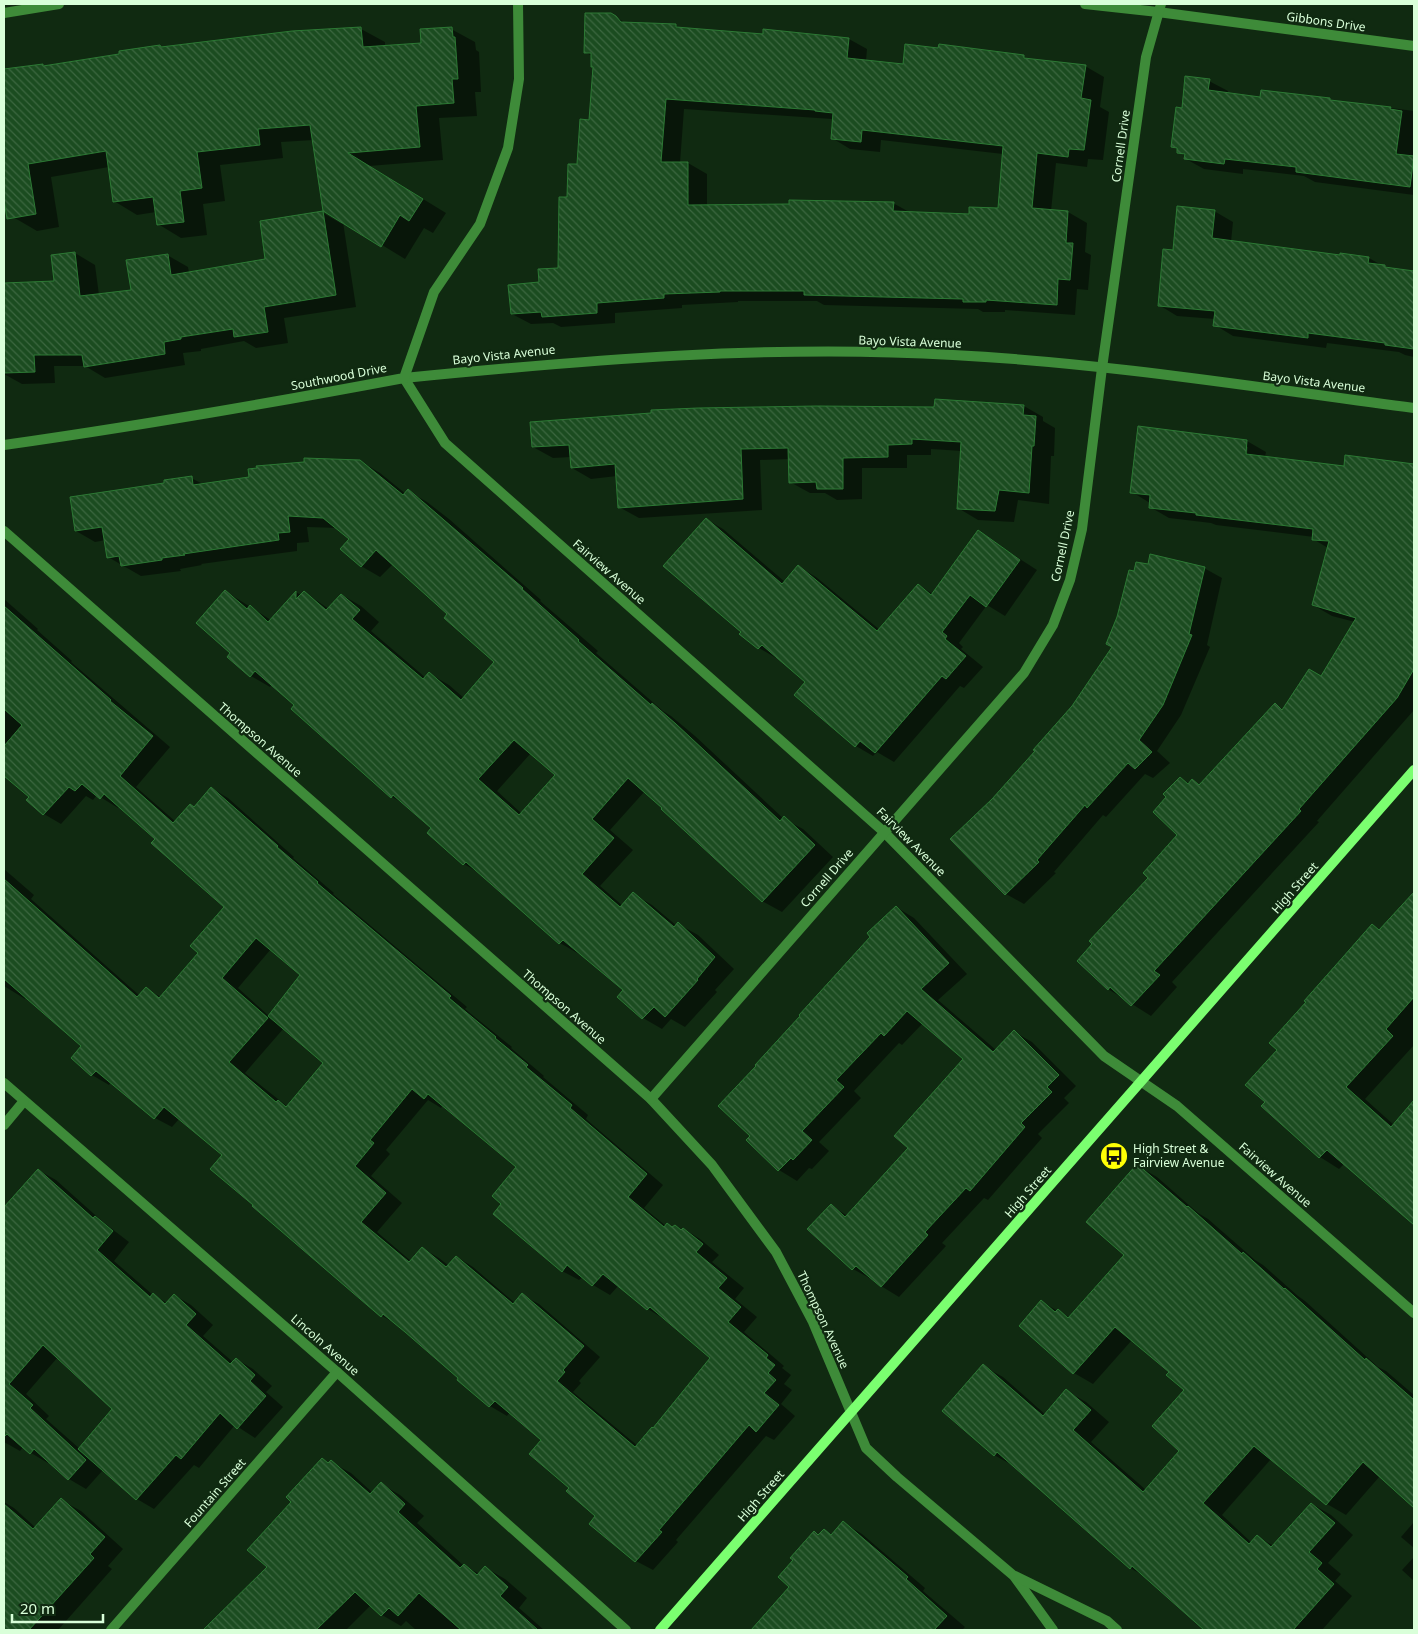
<svg xmlns="http://www.w3.org/2000/svg" width="1418" height="1634" font-family="'Noto Sans',sans-serif">
<style>
.shadow{fill:#0007;fill-rule:evenodd}
.building{fill:url(#building-back-hatch);stroke:#2c7934;fill-rule:evenodd}
.lines{fill:none;stroke-linecap:round;stroke-linejoin:round}
.street{stroke:#3e8b39;stroke-width:10}
.secondary{stroke:#7bff70;stroke-width:10}
.labels{text-anchor:middle;stroke-width:4.5;stroke-linejoin:round;paint-order:stroke}
.street-label{font-size:12px;fill:#d9ffd9;stroke:#102a11}
.poi-label{font-size:12px;fill:#d9ffd9;stroke:#102a11;text-anchor:start}
</style>
<defs>
<pattern id="building-back-hatch" width="6" height="6" patternUnits="userSpaceOnUse" patternTransform="scale(1.25)"><rect width="6" height="6" fill="#1b4c20"/><path d="M-1 5l2 2M0 0l6 6M5-1l2 2" fill="none" stroke="#3c6740"/></pattern>
</defs>
<rect width="100%" height="100%" fill="#102a11"/>
<g class="shadow">
<path d="M 611,14 L 627,24 L 676,26 L 682,29 L 764,36 L 849,39 L 867,49 L 866,61 L 904,65 L 1024,57 L 1029,60 L 1085,66 L 1104,77 L 1100,107 L 1109,112 L 1103,160 L 1088,159 L 1087,167 L 1056,163 L 1051,211 L 1068,212 L 1087,223 L 1085,252 L 1091,255 L 1088,290 L 1077,289 L 1075,315 L 1005,310 L 1005,312 L 983,312 L 978,309 L 824,305 L 817,301 L 738,301 L 738,302 L 682,305 L 682,308 L 615,313 L 615,323 L 561,327 L 553,323 L 531,324 L 512,314 L 540,283 L 559,269 L 568,198 L 590,121 L 594,67 L 592,56 L 585,52 ZM 684,109 L 832,119 L 832,138 L 850,149 L 880,152 L 881,140 L 1003,154 L 999,209 L 970,216 L 911,213 L 893,203 L 707,206 L 707,174 L 688,163 L 680,163 Z"/>
<polygon points="361,29 385,42 385,47 422,44 451,29 475,42 476,50 479,52 481,92 475,92 477,116 439,118 443,160 369,166 446,213 433,233 424,228 405,259 382,245 314,140 281,142 283,158 220,165 225,201 203,204 207,235 181,238 158,224 156,212 137,215 114,201 109,167 51,177 59,227 37,231 13,217 4,153 4,93 5,93 4,70 43,65 46,66 120,55 160,46 163,48 292,33"/>
<polygon points="1209,81 1228,91 1228,94 1261,98 1262,91 1414,111 1414,195 1315,182 1304,176 1243,169 1243,174 1204,169 1186,159 1186,157 1173,146 1183,109"/>
<polygon points="1214,211 1233,222 1231,242 1341,256 1369,258 1383,266 1414,271 1414,357 1405,355 1399,352 1327,343 1326,348 1233,336 1215,325 1215,319 1177,316 1159,305 1174,251"/>
<polygon points="323,213 342,224 343,222 356,307 284,318 288,343 256,348 244,341 201,349 201,351 183,353 185,365 105,378 85,366 54,366 55,383 22,384 4,374 4,280 4,284 55,282 75,253 95,265 99,295 132,291 167,255 188,267 189,273 267,260"/>
<polygon points="1024,406 1043,417 1043,421 1055,428 1054,456 1051,456 1049,504 1018,500 1014,522 978,520 958,508 962,451 931,449 931,455 907,455 907,468 862,468 862,499 837,500 825,493 810,493 790,482 790,459 760,460 762,510 639,518 619,507 617,476 591,479 572,468 571,457 553,458 533,447 935,408"/>
<path d="M 1139,427 L 1247,441 L 1266,452 L 1265,457 L 1345,467 L 1376,461 L 1414,466 L 1414,710 L 1317,821 L 1319,822 L 1172,982 L 1177,987 L 1151,1016 L 1108,989 L 1149,878 L 1179,835 L 1168,797 L 1180,778 L 1190,784 L 1193,781 L 1200,785 L 1275,705 L 1284,710 L 1322,677 L 1355,622 L 1332,616 L 1313,605 L 1328,548 L 1313,539 L 1314,537 L 1216,525 L 1211,523 L 1169,518 L 1150,507 L 1150,503 L 1132,492 ZM 1245,447 L 1248,447 L 1246,460 Z"/>
<path d="M 360,461 L 380,473 L 406,494 L 408,491 L 427,502 L 449,519 L 541,600 L 540,601 L 598,651 L 596,653 L 663,711 L 671,716 L 695,736 L 784,819 L 803,829 L 833,857 L 782,912 L 762,901 L 645,791 L 610,830 L 633,850 L 600,886 L 623,906 L 633,894 L 652,905 L 677,926 L 678,924 L 698,935 L 734,969 L 715,990 L 717,992 L 685,1027 L 671,1019 L 662,1029 L 643,1018 L 619,997 L 624,990 L 580,953 L 579,954 L 560,943 L 483,875 L 464,864 L 428,833 L 433,828 L 406,805 L 392,797 L 272,684 L 270,687 L 251,676 L 229,657 L 232,653 L 225,591 L 271,620 L 296,592 L 301,595 L 304,592 L 329,609 L 342,595 L 361,606 L 379,622 L 371,631 L 426,678 L 430,674 L 449,685 L 464,698 L 496,662 L 449,613 L 393,564 L 380,577 L 361,566 L 351,539 L 338,528 L 307,527 L 309,542 L 297,543 L 297,551 L 201,564 L 202,565 L 180,569 L 181,571 L 141,576 L 108,557 L 106,540 L 95,542 L 76,531 L 166,485 L 191,478 L 203,484 ZM 531,753 L 556,775 L 522,814 L 497,791 Z"/>
<polygon points="706,519 723,529 785,582 799,567 816,577 880,630 918,585 933,594 978,532 1037,570 1005,616 987,605 959,643 963,647 961,649 983,667 964,688 960,686 894,762 877,752 873,756 856,746 807,682 778,657 776,658 759,648 743,632"/>
<polygon points="1149,566 1204,568 1222,578 1207,645 1210,647 1181,715 1157,751 1170,763 1153,778 1145,774 1106,817 1103,815 1054,872 1056,873 1024,904 1006,894 993,799 1036,751 1073,707 1113,647 1135,573"/>
<path d="M 4,599 L 38,629 L 37,630 L 72,661 L 71,662 L 170,747 L 136,787 L 176,822 L 195,808 L 211,788 L 228,798 L 294,857 L 293,858 L 334,893 L 333,894 L 467,1007 L 465,1009 L 512,1047 L 511,1048 L 544,1076 L 543,1077 L 588,1115 L 586,1119 L 663,1185 L 644,1208 L 666,1226 L 673,1228 L 675,1226 L 683,1231 L 684,1229 L 700,1239 L 719,1255 L 712,1262 L 744,1288 L 735,1299 L 757,1317 L 744,1332 L 784,1366 L 782,1368 L 791,1375 L 784,1384 L 792,1390 L 781,1404 L 795,1416 L 774,1440 L 766,1436 L 676,1540 L 678,1542 L 653,1570 L 636,1561 L 570,1487 L 543,1440 L 510,1412 L 507,1416 L 490,1406 L 460,1378 L 398,1325 L 382,1316 L 254,1206 L 224,1155 L 179,1119 L 172,1127 L 155,1118 L 111,1082 L 109,1085 L 92,1075 L 83,1046 L 26,997 L 25,999 L 4,986 L 4,869 L 34,895 L 31,899 L 140,996 L 146,989 L 161,997 L 200,953 L 226,906 L 156,839 L 120,806 L 118,808 L 97,795 L 93,800 L 86,796 L 61,824 L 44,814 L 28,800 L 30,797 L 4,775 ZM 271,949 L 302,975 L 269,1016 L 238,988 ZM 284,1028 L 324,1062 L 288,1107 L 245,1073 ZM 428,1100 L 441,1108 L 443,1105 L 518,1167 L 503,1204 L 562,1271 L 579,1280 L 583,1277 L 593,1285 L 610,1295 L 619,1285 L 648,1309 L 664,1319 L 712,1358 L 654,1430 L 638,1446 L 573,1392 L 581,1383 L 579,1381 L 600,1357 L 539,1304 L 522,1295 L 515,1303 L 473,1267 L 457,1257 L 449,1266 L 439,1258 L 422,1248 L 411,1261 L 377,1232 L 402,1203 L 371,1176 L 390,1154 L 386,1150 Z"/>
<polygon points="1414,893 1414,1045 1365,1099 1394,1125 1414,1102 1414,1225 1344,1164 1339,1169 1320,1157 1263,1106 1267,1102 1278,1049 1373,926 1381,931"/>
<polygon points="896,907 914,918 967,974 938,1000 996,1050 1014,1032 1032,1042 1076,1086 1064,1098 1069,1103 1038,1134 1042,1138 988,1200 984,1198 942,1243 946,1246 899,1297 881,1286 872,1278 871,1279 853,1269 831,1206 848,1216 910,1148 964,1059 923,1023 902,1045 899,1043 854,1091 861,1098 819,1142 829,1151 812,1169 809,1168 797,1181 779,1170 747,1140 752,1135 758,1066"/>
<polygon points="1138,1166 1157,1177 1198,1213 1208,1219 1255,1260 1263,1265 1298,1296 1305,1301 1378,1367 1386,1371 1414,1395 1414,1507 1380,1476 1346,1515 1327,1504 1271,1459 1222,1515 1252,1543 1258,1537 1274,1546 1312,1504 1331,1515 1353,1535 1328,1563 1341,1574 1335,1581 1352,1596 1322,1630 1205,1630 1146,1577 1130,1568 1014,1466 994,1455 983,1366 1003,1377 1046,1415 1067,1391 1086,1402 1109,1422 1091,1442 1146,1490 1181,1451 1186,1390 1171,1372 1132,1340 1093,1384 1074,1373 1042,1302 1070,1318 1125,1255"/>
<path d="M 38,1170 L 56,1180 L 103,1222 L 129,1242 L 114,1261 L 153,1295 L 167,1303 L 174,1295 L 191,1305 L 213,1325 L 203,1336 L 233,1362 L 236,1359 L 253,1369 L 272,1386 L 266,1392 L 283,1407 L 255,1438 L 235,1425 L 199,1468 L 194,1465 L 154,1509 L 137,1499 L 103,1470 L 86,1489 L 69,1479 L 50,1461 L 48,1463 L 31,1453 L 23,1447 L 20,1451 L 4,1442 L 4,1209 ZM 58,1357 L 114,1409 L 80,1449 L 46,1419 L 49,1416 L 26,1394 Z"/>
<polygon points="322,1459 330,1464 331,1462 351,1473 373,1493 381,1484 400,1495 424,1516 417,1523 464,1566 480,1574 486,1568 505,1579 527,1598 519,1608 544,1630 416,1630 406,1621 401,1626 382,1615 371,1605 346,1630 205,1630 269,1567 293,1501"/>
<polygon points="61,1500 81,1511 123,1549 108,1566 112,1569 58,1630 4,1630 4,1502 14,1508 36,1528"/>
<polygon points="1414,1522 1414,1548 1401,1537"/>
<polygon points="844,1523 862,1534 925,1588 923,1591 965,1627 963,1629 964,1630 752,1630 791,1586 814,1533 819,1536 824,1530 833,1535"/>
<polygon points="1414,1557 1414,1581 1402,1570"/>
</g>
<g class="building">
<path d="M 585,13 L 611,13 L 616,16 L 621,22 L 676,24 L 676,27 L 763,34 L 763,29 L 849,38 L 847,58 L 903,64 L 905,44 L 938,48 L 939,44 L 1024,55 L 1024,58 L 1086,65 L 1081,98 L 1091,100 L 1084,150 L 1069,149 L 1068,157 L 1037,153 L 1032,208 L 1068,211 L 1066,243 L 1073,243 L 1070,280 L 1058,279 L 1057,305 L 986,300 L 986,302 L 963,302 L 963,299 L 804,295 L 804,291 L 720,291 L 720,292 L 664,294 L 664,298 L 597,303 L 597,313 L 542,317 L 541,312 L 511,314 L 508,285 L 539,282 L 538,269 L 558,268 L 559,197 L 567,197 L 568,164 L 577,164 L 580,119 L 589,120 L 593,67 L 591,67 L 591,53 L 584,53 ZM 666,99 L 815,110 L 815,111 L 833,113 L 831,139 L 861,142 L 862,130 L 1003,146 L 998,208 L 969,207 L 969,214 L 893,211 L 894,202 L 789,200 L 789,204 L 688,205 L 688,162 L 661,162 Z"/>
<polygon points="361,27 363,47 421,43 420,29 452,27 453,37 455,37 458,79 452,79 454,103 416,106 420,147 348,153 423,199 409,221 400,215 381,247 323,211 310,125 258,129 260,145 197,152 202,188 180,191 184,222 157,225 153,197 113,202 106,151 28,164 36,214 7,219 4,200 4,69 43,64 43,66 119,54 119,51 160,45 161,47 292,31"/>
<polygon points="1185,76 1210,79 1208,90 1260,97 1261,90 1330,98 1330,100 1391,107 1390,109 1402,111 1396,154 1414,156 1410,187 1296,172 1296,167 1225,159 1224,164 1184,159 1185,154 1177,153 1177,148 1171,147 1176,107 1182,108"/>
<polygon points="1177,206 1215,210 1212,238 1340,255 1340,253 1369,257 1368,263 1385,265 1385,267 1414,271 1414,349 1385,345 1385,343 1308,333 1308,338 1213,326 1215,311 1158,306 1163,249 1173,250"/>
<polygon points="323,211 336,295 264,307 268,332 234,337 233,329 181,337 181,339 164,342 165,354 84,367 82,355 34,355 35,372 4,373 4,283 54,281 51,255 75,252 80,296 131,290 126,260 168,254 171,275 265,259 260,221"/>
<polygon points="935,399 1024,405 1023,415 1036,416 1034,446 1032,446 1029,493 999,490 995,511 957,509 961,442 912,439 912,444 888,445 888,457 843,458 843,489 817,489 816,482 789,483 788,448 741,449 743,499 618,508 615,464 571,468 569,445 532,447 530,422 651,413 651,410 698,408 817,406 934,407"/>
<polygon points="1138,426 1247,440 1246,454 1344,466 1345,455 1414,464 1414,669 1397,698 1299,809 1301,811 1154,971 1160,975 1131,1006 1110,987 1108,990 1077,961 1092,944 1089,941 1148,878 1143,873 1177,835 1153,812 1166,797 1163,794 1180,777 1188,784 1192,779 1199,785 1275,703 1282,710 1309,669 1321,676 1356,618 1312,605 1329,541 1312,540 1313,529 1196,515 1196,513 1149,508 1150,495 1130,493"/>
<path d="M 304,458 L 360,460 L 403,495 L 408,489 L 523,588 L 522,589 L 579,640 L 578,641 L 651,705 L 652,703 L 676,724 L 780,821 L 784,816 L 815,845 L 762,902 L 661,809 L 662,808 L 628,778 L 592,819 L 614,838 L 582,874 L 620,907 L 633,892 L 674,927 L 678,922 L 715,957 L 697,979 L 698,980 L 665,1017 L 654,1007 L 642,1019 L 617,997 L 623,990 L 563,940 L 559,944 L 466,862 L 463,865 L 427,833 L 431,828 L 393,795 L 391,798 L 291,709 L 294,705 L 255,671 L 250,677 L 227,657 L 230,653 L 196,623 L 225,590 L 247,609 L 250,605 L 268,622 L 296,591 L 296,599 L 304,591 L 326,610 L 341,594 L 360,610 L 352,619 L 423,679 L 429,672 L 461,700 L 494,662 L 444,618 L 447,614 L 376,550 L 361,567 L 340,549 L 349,539 L 323,518 L 288,516 L 290,532 L 278,533 L 279,540 L 183,554 L 185,555 L 162,558 L 162,560 L 121,566 L 119,556 L 107,558 L 102,527 L 75,531 L 70,497 L 164,483 L 164,480 L 192,476 L 193,485 L 249,477 L 248,469 L 257,468 L 256,466 L 304,462 ZM 514,740 L 555,775 L 519,815 L 478,779 Z"/>
<polygon points="706,518 782,584 798,565 877,631 918,584 931,595 978,530 1020,560 986,607 970,595 942,632 947,636 945,639 966,656 946,679 942,676 875,753 860,741 855,747 794,695 805,682 762,645 758,649 739,634 741,632 663,566"/>
<polygon points="1150,554 1205,567 1189,634 1192,635 1163,705 1139,740 1152,752 1135,769 1128,763 1087,808 1085,805 1037,860 1039,862 1005,895 950,839 992,799 1035,751 1033,750 1072,706 1112,647 1106,644 1117,617 1129,570 1134,571 1136,562 1148,564"/>
<path d="M 4,606 L 111,700 L 110,701 L 153,736 L 120,776 L 173,823 L 190,804 L 194,807 L 211,787 L 278,846 L 277,847 L 318,882 L 317,883 L 451,996 L 449,998 L 496,1037 L 495,1038 L 528,1065 L 526,1067 L 572,1105 L 570,1108 L 647,1174 L 628,1197 L 664,1227 L 667,1223 L 672,1227 L 675,1225 L 681,1230 L 683,1228 L 703,1244 L 696,1252 L 727,1278 L 718,1288 L 741,1307 L 728,1322 L 768,1355 L 766,1358 L 775,1365 L 768,1373 L 776,1380 L 764,1393 L 779,1405 L 756,1432 L 749,1425 L 659,1530 L 662,1532 L 635,1562 L 589,1524 L 595,1516 L 566,1491 L 569,1488 L 529,1454 L 541,1440 L 495,1401 L 489,1407 L 457,1380 L 458,1378 L 405,1332 L 383,1314 L 381,1317 L 252,1206 L 253,1205 L 210,1169 L 222,1155 L 164,1107 L 154,1119 L 96,1071 L 91,1076 L 71,1058 L 81,1046 L 4,979 L 4,879 L 137,997 L 146,987 L 159,998 L 198,953 L 190,946 L 224,907 L 151,843 L 155,839 L 104,794 L 100,799 L 82,784 L 75,791 L 69,787 L 43,815 L 26,800 L 29,797 L 4,776 L 4,746 L 22,725 L 4,709 ZM 256,938 L 300,975 L 268,1016 L 323,1063 L 286,1107 L 278,1100 L 276,1102 L 229,1062 L 268,1018 L 222,978 ZM 412,1089 L 424,1099 L 428,1094 L 516,1167 L 492,1196 L 501,1204 L 493,1214 L 562,1272 L 567,1265 L 592,1286 L 603,1274 L 647,1310 L 650,1307 L 710,1358 L 653,1428 L 652,1427 L 635,1447 L 557,1381 L 565,1372 L 563,1370 L 584,1346 L 522,1293 L 513,1304 L 456,1256 L 446,1267 L 422,1247 L 409,1262 L 361,1222 L 386,1193 L 355,1166 L 374,1143 L 370,1140 Z"/>
<polygon points="1414,892 1414,997 1386,1029 1393,1036 1346,1087 1391,1127 1414,1100 1414,1225 1327,1150 1319,1158 1261,1106 1265,1102 1245,1085 1277,1050 1269,1043 1306,1002 1304,1001 1343,957 1372,924 1379,930"/>
<polygon points="896,906 949,963 921,989 993,1052 1014,1030 1059,1075 1047,1087 1052,1092 1021,1123 1025,1127 970,1191 966,1188 925,1232 928,1235 881,1287 856,1266 852,1270 807,1229 831,1204 845,1217 908,1148 894,1136 963,1059 907,1011 884,1036 881,1033 836,1080 844,1087 802,1131 812,1140 793,1160 791,1158 778,1171 746,1140 750,1136 718,1106 756,1066 755,1065 800,1016 799,1015 870,937 867,933"/>
<polygon points="1137,1164 1187,1207 1188,1206 1242,1254 1243,1252 1284,1289 1285,1288 1365,1360 1366,1358 1414,1400 1414,1508 1363,1462 1326,1505 1254,1446 1203,1503 1249,1544 1257,1535 1271,1547 1311,1503 1335,1523 1309,1552 1322,1563 1317,1569 1334,1584 1293,1630 1204,1630 1132,1566 1130,1569 997,1452 994,1456 942,1411 983,1364 1043,1416 1066,1389 1091,1410 1073,1430 1143,1492 1179,1451 1152,1426 1184,1390 1166,1375 1169,1372 1115,1327 1073,1374 1019,1326 1041,1300 1055,1312 1058,1309 1068,1318 1124,1255 1086,1222"/>
<polygon points="38,1169 93,1218 95,1216 113,1231 97,1250 150,1297 153,1293 165,1304 174,1294 196,1314 186,1325 230,1364 236,1358 255,1375 250,1381 266,1396 237,1429 220,1413 181,1459 176,1455 136,1500 78,1449 112,1409 43,1345 9,1384 33,1405 30,1408 86,1460 68,1480 34,1449 30,1454 7,1434 4,1437 4,1207"/>
<polygon points="322,1458 328,1463 331,1460 370,1494 381,1482 405,1504 398,1512 460,1568 464,1564 477,1575 485,1566 508,1587 500,1596 538,1630 461,1630 419,1593 398,1616 389,1608 381,1616 355,1592 316,1630 203,1630 267,1567 247,1550 291,1502 286,1497"/>
<polygon points="61,1498 105,1537 90,1554 94,1558 29,1630 4,1630 4,1504 33,1529"/>
<polygon points="843,1521 908,1577 906,1579 947,1616 934,1630 751,1630 789,1587 778,1577 793,1560 790,1558 814,1531 818,1535 824,1529 831,1535"/>
</g>
<g class="lines">
<g class="street">
<polyline points="1085,4 1158,12 1414,46"/>
<polyline points="4,13 59,4"/>
<path d="M 1414,408 C 1261,388 1108,363 953,355 C 770,344 586,360 404,378 L 445,443 L 884,832 L 1104,1056 L 1177,1106 L 1414,1313"/>
<path d="M 4,445 C 138,426 271,403 404,378 L 434,292 L 480,224 L 508,148 L 519,79 L 518,4"/>
<polyline points="4,531 651,1099 712,1165 776,1252 813,1322 866,1448 897,1477 1014,1576 1053,1630"/>
<polyline points="4,1083 337,1372 626,1630"/>
<polyline points="651,1099 1024,673 1053,625 1070,580 1082,529 1102,368 1146,57 1161,4"/>
<polyline points="4,1125 24,1101"/>
<polyline points="1015,1576 1107,1621 1117,1630"/>
<polyline points="111,1630 337,1372"/>
</g>
<polyline class="secondary" points="660,1630 1414,770"/>
</g>
<defs>
<symbol id="bus-disc" viewBox="-11 -11 22 22"><circle r="9.5" fill="#ffff05" stroke="#102a11"/><path d="M-5-6H5V4H4V6H2V4H-2V6H-4V4H-5ZM-3.5-4V0h7V-4ZM-3.5 1.2v1.5H-2V1.2ZM2 1.2v1.5H3.5V1.2Z" fill="#111"/></symbol>
</defs>
<g fill-rule="evenodd">
<use href="#bus-disc" x="1098" y="1140" width="32" height="32"/>
</g>
<g class="labels">
<g class="street-label">
<text transform="translate(1326 22) rotate(8)" y="4">Gibbons Drive</text>
<text transform="translate(1121 146) rotate(-82)" y="4">Cornell Drive</text>
<text transform="translate(910 342) rotate(2)" y="4">Bayo Vista Avenue</text>
<text transform="translate(504 355) rotate(-6)" y="4">Bayo Vista Avenue</text>
<text transform="translate(339 377) rotate(-11)" y="4">Southwood Drive</text>
<text transform="translate(1314 382) rotate(7)" y="4">Bayo Vista Avenue</text>
<text transform="translate(1063 546) rotate(-78)" y="4">Cornell Drive</text>
<text transform="translate(609 572) rotate(41)" y="4">Fairview Avenue</text>
<text transform="translate(260 740) rotate(41)" y="4">Thompson Avenue</text>
<text transform="translate(911 842) rotate(45)" y="4">Fairview Avenue</text>
<text transform="translate(827 878) rotate(-49)" y="4">Cornell Drive</text>
<text transform="translate(1295 888) rotate(-49)" y="4">High Street</text>
<text transform="translate(564 1007) rotate(41)" y="4">Thompson Avenue</text>
<text transform="translate(1275 1175) rotate(41)" y="4">Fairview Avenue</text>
<text transform="translate(1028 1192) rotate(-49)" y="4">High Street</text>
<text transform="translate(823 1320) rotate(65)" y="4">Thompson Avenue</text>
<text transform="translate(325 1345) rotate(41)" y="4">Lincoln Avenue</text>
<text transform="translate(215 1493) rotate(-49)" y="4">Fountain Street</text>
<text transform="translate(761 1496) rotate(-49)" y="4">High Street</text>
</g>
<g class="poi-label">
<text x="1133" y="1153">High Street &amp;<tspan x="1133" dy="14">Fairview Avenue</tspan></text>
</g>
</g>
<rect width="1418" height="1634" fill="none" stroke="#d9ffd9" stroke-width="10"/>
<path d="M12 1614v8h91v-8" fill="none" stroke="#d9ffd9" stroke-width="2.5"/>
<text x="20" y="1614" font-size="15" fill="#d9ffd9" stroke="#102a11" stroke-width="4" paint-order="stroke">20 m</text>
</svg>
